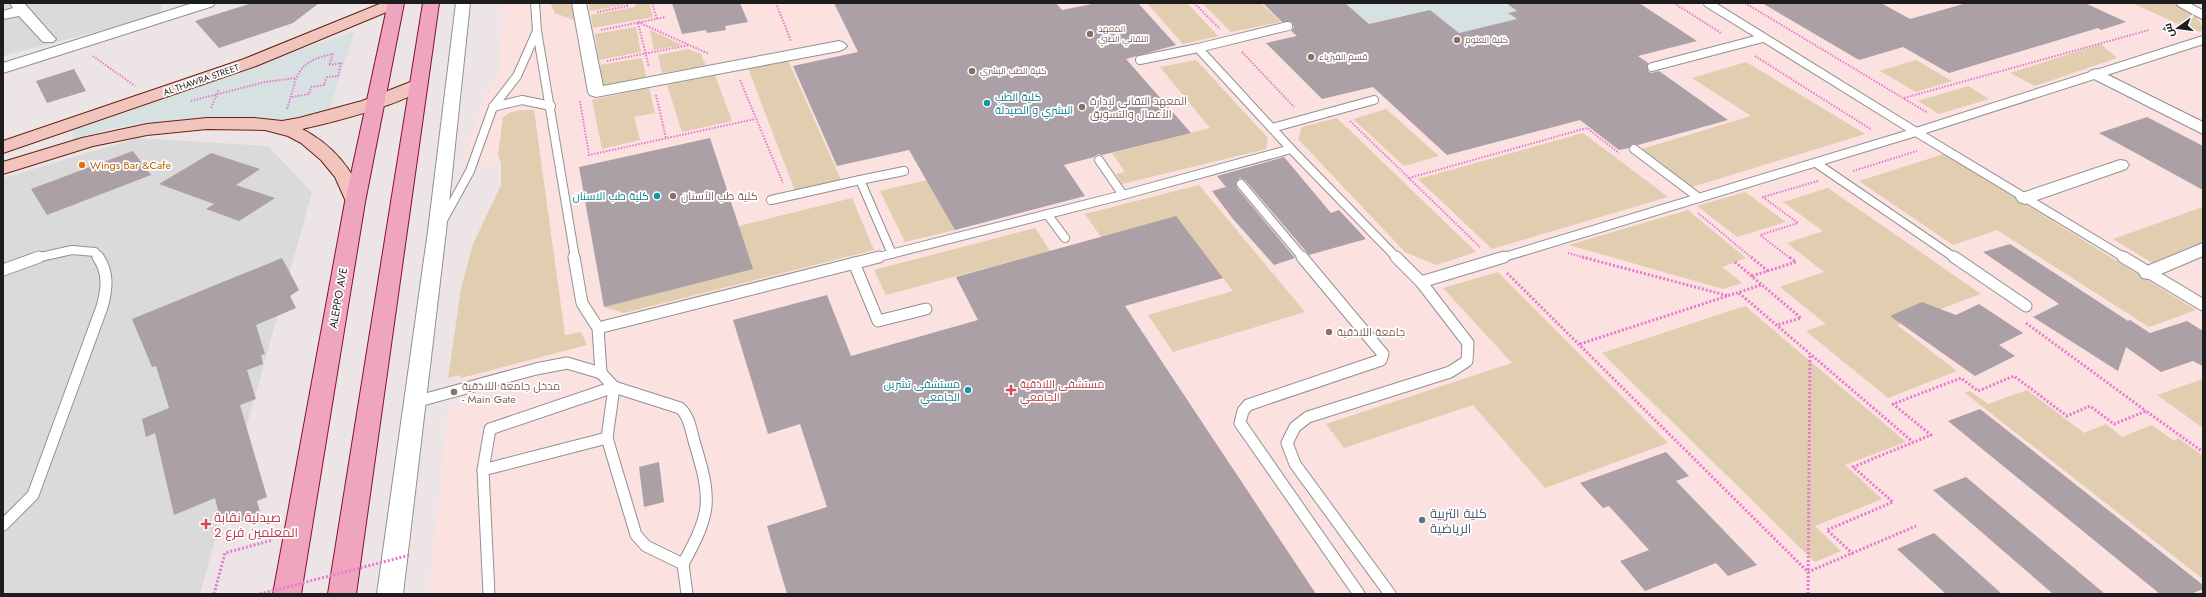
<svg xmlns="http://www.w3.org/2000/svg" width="2206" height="597" font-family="Jost,Cairo,sans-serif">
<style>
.residential{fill:#dbdadb}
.education{fill:#fbe1df}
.grass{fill:#e1cdaf}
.plaza{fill:#d8e1e2}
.building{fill:#aaa0a5}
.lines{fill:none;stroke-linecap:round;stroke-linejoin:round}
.lane-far1-casing{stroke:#919191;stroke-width:10}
.lane-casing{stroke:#919191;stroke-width:13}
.street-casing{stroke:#919191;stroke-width:2}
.secondary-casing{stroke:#662312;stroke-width:2}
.primary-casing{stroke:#84122d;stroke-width:2}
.path-far1{stroke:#e879d2;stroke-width:2;stroke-dasharray:1.5 1.5;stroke-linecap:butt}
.path{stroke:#e879d2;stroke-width:3;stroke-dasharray:2 2;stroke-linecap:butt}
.lane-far1{stroke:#fff;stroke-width:8}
.lane{stroke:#fff;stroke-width:11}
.street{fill:#fff;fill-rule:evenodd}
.secondary{fill:#f1c5bd;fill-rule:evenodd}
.primary{fill:#f0a5bf;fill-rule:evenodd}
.path-bridge{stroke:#e879d2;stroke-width:3;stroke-dasharray:2 2;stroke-linecap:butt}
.education-dot{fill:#8d6e63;stroke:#fff;stroke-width:1.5}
.culture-dot{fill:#0f9aa8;stroke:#fff;stroke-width:1.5}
.food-dot{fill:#e8710a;stroke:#fff;stroke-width:1.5}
.health-dot{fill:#e0444e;stroke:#fff;stroke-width:1.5}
.service-dot{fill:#5c6f8a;stroke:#fff;stroke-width:1.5}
.labels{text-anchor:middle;stroke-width:3.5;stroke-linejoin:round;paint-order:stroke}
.far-education-label{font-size:9px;fill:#785e54;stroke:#fff;text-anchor:start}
.far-street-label{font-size:9px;fill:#1d1d1d;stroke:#fff}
.culture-label{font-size:11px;fill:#0d838f;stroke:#fff;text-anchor:end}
.education-label{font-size:11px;fill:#785e54;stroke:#fff;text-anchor:start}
.food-label{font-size:11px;fill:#c56008;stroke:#fff;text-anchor:start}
.street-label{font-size:11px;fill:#1d1d1d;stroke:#fff}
.health-label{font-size:11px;fill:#be3a42;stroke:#fff;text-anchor:start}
.near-service-label{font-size:13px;fill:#4e5e75;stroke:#fff;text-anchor:start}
.near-health-label{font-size:13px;fill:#be3a42;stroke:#fff;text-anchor:start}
</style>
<rect width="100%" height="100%" fill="#ede4e6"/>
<g class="residential">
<polygon points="3,3 162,3 161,15 3,56"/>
<polygon points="138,138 268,146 312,192 200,594 3,594 3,178"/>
</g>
<polygon class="education" points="503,3 2203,3 2203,594 429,594 448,408 461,405 460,375 448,378 461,289 473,244 501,185 501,164 461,168 484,97 499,73"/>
<g class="grass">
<polygon points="550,3 573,3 576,21 555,13"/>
<polygon points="589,3 623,3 624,5 590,11"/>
<polygon points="635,3 649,3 653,17 593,28 591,15 635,7"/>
<polygon points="1147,3 1187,3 1218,36 1183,44"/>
<polygon points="1202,3 1261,3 1281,22 1231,32"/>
<path d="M 2132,3 C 2144,3 2159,0 2171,3 C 2182,6 2203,18 2203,31 L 2196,32 Z"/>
<polygon points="636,27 641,52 599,60 595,34"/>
<polygon points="650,30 682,45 654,50"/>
<polygon points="2101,44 2117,58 2035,86 2010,73"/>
<polygon points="688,49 701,54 706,66 662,73 658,55"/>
<polygon points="642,58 646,77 603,85 600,65"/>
<polygon points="788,60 841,180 795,191 748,68"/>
<polygon points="1196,60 1268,138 1266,149 1122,184 1116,174 1125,172 1112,153 1210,128 1160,67"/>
<polygon points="1916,60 1952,81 1916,92 1880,71"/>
<polygon points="1746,62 1865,134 1692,187 1642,149 1751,116 1692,78"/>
<polygon points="715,75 732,121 682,132 667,85"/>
<polygon points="1968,86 1989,99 1939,114 1918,101"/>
<polygon points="649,88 655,113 634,117 640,140 602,149 592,100"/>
<polygon points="1386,109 1439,156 1404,166 1353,119"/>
<polygon points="521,110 534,110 565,335 581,332 587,345 461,378 460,375 448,378 461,289 473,244 501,185 501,164 498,155 503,117 511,112"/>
<polygon points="1337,118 1476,252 1436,265 1405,252 1298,139 1302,127"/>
<polygon points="1583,133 1668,197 1492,249 1418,179"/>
<polygon points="1944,154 2196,310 2149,327 1997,230 1953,245 1859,181"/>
<polygon points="927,180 955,230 905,242 880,191"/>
<polygon points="1199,185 1305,312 1173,352 1148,315 1233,291 1176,217 1101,237 1085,214"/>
<polygon points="1828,188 1981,294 1897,325 1957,371 1888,398 1806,331 1826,324 1780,287 1824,272 1787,243 1823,231 1783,202"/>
<polygon points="1745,192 1786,222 1737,237 1697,206"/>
<polygon points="852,198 874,250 624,313 604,307 739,226"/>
<polygon points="2203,207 2203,242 2152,263 2113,239"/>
<polygon points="1688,210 1746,258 1722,267 1742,283 1723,289 1569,245"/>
<polygon points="1035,228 1050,251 886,295 874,270"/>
<polygon points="1498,272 1668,443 1545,488 1473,405 1344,448 1326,424 1512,363 1443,288"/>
<polygon points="1745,306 1906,442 1845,465 1882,499 1815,526 1841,551 1815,562 1602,353"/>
<polygon points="2203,379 2203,428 2157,395"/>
<polygon points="2027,390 2084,433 2106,424 2122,437 2152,425 2174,441 2178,438 2203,456 2203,579 1965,393 1970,391 1988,404"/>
</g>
<g class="plaza">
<polygon points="1345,3 1506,3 1517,11 1509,13 1517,19 1459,33 1430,10 1369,24"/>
<polygon points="355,31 328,114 277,121 229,118 143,123 109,129 74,139 71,128"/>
</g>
<g class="building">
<polygon points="252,3 319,3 293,23 219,48 195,21"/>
<polygon points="672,3 740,3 748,22 725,26 726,30 707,33 706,30 682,34"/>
<polygon points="834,3 1056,3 1062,10 1097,3 1138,3 1176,45 1126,59 1191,133 1102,155 1098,154 1094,157 1064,165 1085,196 955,230 909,150 837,166 793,66 858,52"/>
<polygon points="1263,3 1345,3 1369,24 1430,10 1459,33 1517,19 1508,13 1517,11 1506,3 1639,3 1697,41 1638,56 1648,63 1648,71 1651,73 1659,71 1728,120 1638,145 1632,144 1629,148 1619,150 1580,120 1447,155 1373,87 1322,99 1266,43 1297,36 1291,31 1294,27 1292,22 1282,22"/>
<polygon points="1762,3 1881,3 1910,19 1967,3 2085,3 2126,22 2101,30 2098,28 1949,73 1903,47 1859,60"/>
<polygon points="74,69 86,91 47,103 36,81"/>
<polygon points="2147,117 2203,146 2203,190 2099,133"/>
<polygon points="710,138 753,269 604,307 579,167"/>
<polygon points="133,151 151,175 47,215 31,189"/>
<polygon points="211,153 260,169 236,185 275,198 239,221 206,209 214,204 159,184"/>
<polygon points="1284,157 1331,213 1339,210 1366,239 1309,255 1245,180 1240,178 1236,182 1237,188 1295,258 1274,265 1233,219 1212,191 1226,187 1217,176"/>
<polygon points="1176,216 1223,278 1125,306 1316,594 787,594 767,526 827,507 800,424 768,434 733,320 827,295 851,356 978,320 956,277"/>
<polygon points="2010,244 2128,321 2130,320 2150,333 2187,321 2203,331 2203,366 2193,361 2161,372 2126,347 2118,371 2033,317 2059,304 1983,252"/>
<polygon points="282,258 299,290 290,296 296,308 256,325 265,354 261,355 263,364 247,370 256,399 240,405 267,497 257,501 262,519 221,523 215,498 174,515 155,433 146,437 142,419 169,408 156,366 152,367 132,319"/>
<polygon points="1922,302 1956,315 1979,304 2023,333 1999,345 2015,356 1975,376 1890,316"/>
<polygon points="1980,409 2203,585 2203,589 2191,594 2160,594 1948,421"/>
<polygon points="1666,452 1689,476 1676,481 1757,565 1728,576 1716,563 1645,591 1620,561 1649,550 1609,506 1603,508 1580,483"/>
<polygon points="659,462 664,502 644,507 639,467"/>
<polygon points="1966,477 2105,594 2053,594 1933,490"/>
<polygon points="1934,533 2002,594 1946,594 1897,549"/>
</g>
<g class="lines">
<defs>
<g id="lane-far1">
<polyline points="535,3 537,31 575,258"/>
<polyline points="1708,3 1916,132 2125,258"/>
<polyline points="2181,3 2203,15"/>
<polyline points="1198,48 1288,26"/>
<polyline points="1140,60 1198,48 1291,149"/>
<polyline points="1652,67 1763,38"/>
<polyline points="493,107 522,100 551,106"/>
<polyline points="1272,128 1374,100"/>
<polyline points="1634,149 1699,198"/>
<polyline points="1099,160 1123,195"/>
<polyline points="1816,163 1955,258"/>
<polyline points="1241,184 1303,258"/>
<polyline points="771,200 860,180"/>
<polyline points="1047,214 1065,238"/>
<polyline points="442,222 470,171 493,107 517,76 537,31"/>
<polyline points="892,254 860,180 904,171"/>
<polyline points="36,258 72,250 95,252 99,258"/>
<polyline points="875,258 1123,195 1291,149 1397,258"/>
<polyline points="1501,258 1916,132 2203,40"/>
</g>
<g id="lane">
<polyline points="574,257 582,303 598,328 601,373 614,387 607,438 636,535 646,546 683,564 687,594"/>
<polyline points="1302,257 1383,354 1381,360 1248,405 1243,411 1240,423 1359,594"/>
<polyline points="1954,257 2026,306"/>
<polyline points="2123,257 2203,305"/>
<polyline points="854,263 878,321 926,309"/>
<polyline points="3,270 39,257"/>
<polyline points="1421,282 1504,257"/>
<polyline points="598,328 879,257"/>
<polyline points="415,402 536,369 567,363 601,373"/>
<path d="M 483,470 L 490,429 L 614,387 L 680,408 C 689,416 691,430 694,441 C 712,500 712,511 683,564"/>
<path d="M 3,525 L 33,495 L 102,307 C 107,289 109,273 98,257"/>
<polyline points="489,594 483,470 607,438"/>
<polyline points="1390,594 1295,464 1287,443 1295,427 1308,417 1450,372 1467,361 1468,343 1421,282 1396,257"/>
</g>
<g id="street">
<polygon points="10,3 24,3 53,36 56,39 53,42 43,42 19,16 3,19 3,11 13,8"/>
<polygon points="193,3 215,3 213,6 3,73 3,63"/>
<polygon points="456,3 470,3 446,231 403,594 377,594 428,231"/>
<polygon points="572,3 586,3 603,86 839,41 844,43 847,46 844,49 839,51 596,97 590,95 588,92"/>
<polygon points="2096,69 2203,122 2203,134 2090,77 2088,74 2090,71"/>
<polygon points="2120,160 2126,161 2129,165 2126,169 2031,202 2025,204 2019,202 2016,198 2019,194"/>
<polygon points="2203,243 2203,256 2149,279 2142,278 2139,273 2142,268"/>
</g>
<g id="secondary">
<polygon points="382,3 403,3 401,6 256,66 3,153 3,141 244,59"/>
<path d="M 418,79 L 424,80 L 427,84 C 415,102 326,124 302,129 C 333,145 353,169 365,202 L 362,206 L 355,208 L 348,206 L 335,177 L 321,160 L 301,143 L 288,136 L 265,130 L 207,129 L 147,135 L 93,146 L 3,174 L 3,162 L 82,138 L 147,124 L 207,118 L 254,118 L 282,121 L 299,118 L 362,101 Z"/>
</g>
<g id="primary">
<polygon points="388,3 404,3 365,202 301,594 273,594 345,202"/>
<polygon points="423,3 439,3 356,594 328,594"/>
</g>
</defs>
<use href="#lane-far1" class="lane-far1-casing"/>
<use href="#lane" class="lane-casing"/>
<use href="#street" class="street-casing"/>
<use href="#secondary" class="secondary-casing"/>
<use href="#primary" class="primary-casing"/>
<g class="path-far1">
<polyline points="652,3 657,19"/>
<polyline points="776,3 791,41"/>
<polyline points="1194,3 1220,29"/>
<polyline points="1674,3 1721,33"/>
<polyline points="1745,3 1928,113"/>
<polyline points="597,12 628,6 627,3"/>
<polyline points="638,22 709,54"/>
<polyline points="638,23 649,67"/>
<polyline points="601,30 666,17"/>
<polyline points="1242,52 1294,107"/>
<polyline points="93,56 135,86"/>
<polyline points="1755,56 1872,130"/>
<polyline points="607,61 689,45"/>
<polyline points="740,80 783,183"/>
<polyline points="656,95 666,138"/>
<polyline points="1904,98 2149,30"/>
<polyline points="191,101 265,82 296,78"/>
<polyline points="580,101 589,155 755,119"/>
<polyline points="211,108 219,89"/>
<path d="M 287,109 C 298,76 294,62 333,54 L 329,65 L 341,63 L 338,76 L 327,77 L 324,85 L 311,87 L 309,94 L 292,97"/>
<polyline points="1350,121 1480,247"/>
<polyline points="1853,171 1917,151"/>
<polyline points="1409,178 1587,128 1619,153"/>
<polyline points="1698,213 1752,258"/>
<polyline points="1568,253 1586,258"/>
<polyline points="1790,258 1760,235 1798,223 1763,197 1818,181"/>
</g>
<g class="path">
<polyline points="1582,257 1729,296"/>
<polyline points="1751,257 1768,271"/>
<polyline points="1735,262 1801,318 1777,325"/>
<polyline points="1507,273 1808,572 1916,526"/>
<polyline points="1752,276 1796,262 1789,257"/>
<polyline points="1739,293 1913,442"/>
<polyline points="2026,323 2146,411"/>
<polyline points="1580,344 1761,285"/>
<polyline points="1853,554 1827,530 1893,502 1853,467 1931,435 1893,404 1961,378 1978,391 2014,376 2067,416 2090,406 2114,424 2146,411 2203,452"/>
<polyline points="214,594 225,553 273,540"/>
<polyline points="1808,594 1810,354"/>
</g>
<use href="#lane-far1" class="lane-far1"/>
<use href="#lane" class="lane"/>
<use href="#street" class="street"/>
<use href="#secondary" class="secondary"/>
<use href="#primary" class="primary"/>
<polyline class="path-bridge" points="260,594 410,555"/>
</g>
<g class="education-dot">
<circle cx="1090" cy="34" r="4"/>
<circle cx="1457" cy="40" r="4"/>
<circle cx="1311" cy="57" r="4"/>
<circle cx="972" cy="71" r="4"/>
<circle cx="1082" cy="107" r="4"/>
<circle cx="673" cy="196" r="4"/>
<circle cx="1329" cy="332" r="4"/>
<circle cx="454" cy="392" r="4"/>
</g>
<g class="culture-dot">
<circle cx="987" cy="103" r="4"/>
<circle cx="657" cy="196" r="4"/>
<circle cx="968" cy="390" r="4"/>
</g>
<circle class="food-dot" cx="82" cy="165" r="4"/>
<g class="health-dot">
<path d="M1009 384h4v4h4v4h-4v4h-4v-4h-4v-4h4z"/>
<path d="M204 518h4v4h4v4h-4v4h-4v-4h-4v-4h4z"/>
</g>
<circle class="service-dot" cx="1422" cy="520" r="4"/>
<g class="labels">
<g class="far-education-label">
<text x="1098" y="32">المعهد<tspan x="1098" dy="10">التقاني الطبي</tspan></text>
<text x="1465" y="43">كلية العلوم</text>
<text x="1319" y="60">قسم الفيزياء</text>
<text x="980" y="74">كلية الطب البشري</text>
</g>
<g class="far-street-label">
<text transform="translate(201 80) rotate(-19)" y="3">AL THAWRA STREET</text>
</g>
<g class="culture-label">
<text x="995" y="101" text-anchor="start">كلية الطب<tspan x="995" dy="13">البشري و الصيدلة</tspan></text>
<text x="649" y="200">كلية طب الاسنان</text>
<text x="960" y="388">مستشفى تشرين<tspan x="960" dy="13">الجامعي</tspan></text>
</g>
<g class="education-label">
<text x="1090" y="105">المعهد التقاني لإدارة<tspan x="1090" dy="13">الأعمال والتسويق</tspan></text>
<text x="681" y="200">كلية طب الأسنان</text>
<text x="1337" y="336">جامعة اللاذقية</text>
<text x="462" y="390">مدخل جامعة اللاذقية<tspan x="462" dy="13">- Main Gate</tspan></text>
</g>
<g class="food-label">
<text x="90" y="169">Wings Bar &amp;Cafe</text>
</g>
<g class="street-label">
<text transform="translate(338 298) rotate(-80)" y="4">ALEPPO AVE</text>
</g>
<g class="health-label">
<text x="1020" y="388">مستشفى اللاذقية<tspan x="1020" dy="13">الجامعي</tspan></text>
</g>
<g class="near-service-label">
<text x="1430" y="518">كلية التربية<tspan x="1430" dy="15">الرياضية</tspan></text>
</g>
<g class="near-health-label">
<text x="214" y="522">صيدلية نقابة<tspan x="214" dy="15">المعلمين فرع 2</tspan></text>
</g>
</g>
<rect width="2206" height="597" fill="none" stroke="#1d1d1d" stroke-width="8"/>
<g transform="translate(2178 28) rotate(256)" stroke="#ffffff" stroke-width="3" paint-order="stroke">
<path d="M0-3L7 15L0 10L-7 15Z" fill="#1d1d1d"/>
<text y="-6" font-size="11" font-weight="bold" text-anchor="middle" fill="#1d1d1d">ش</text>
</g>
</svg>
